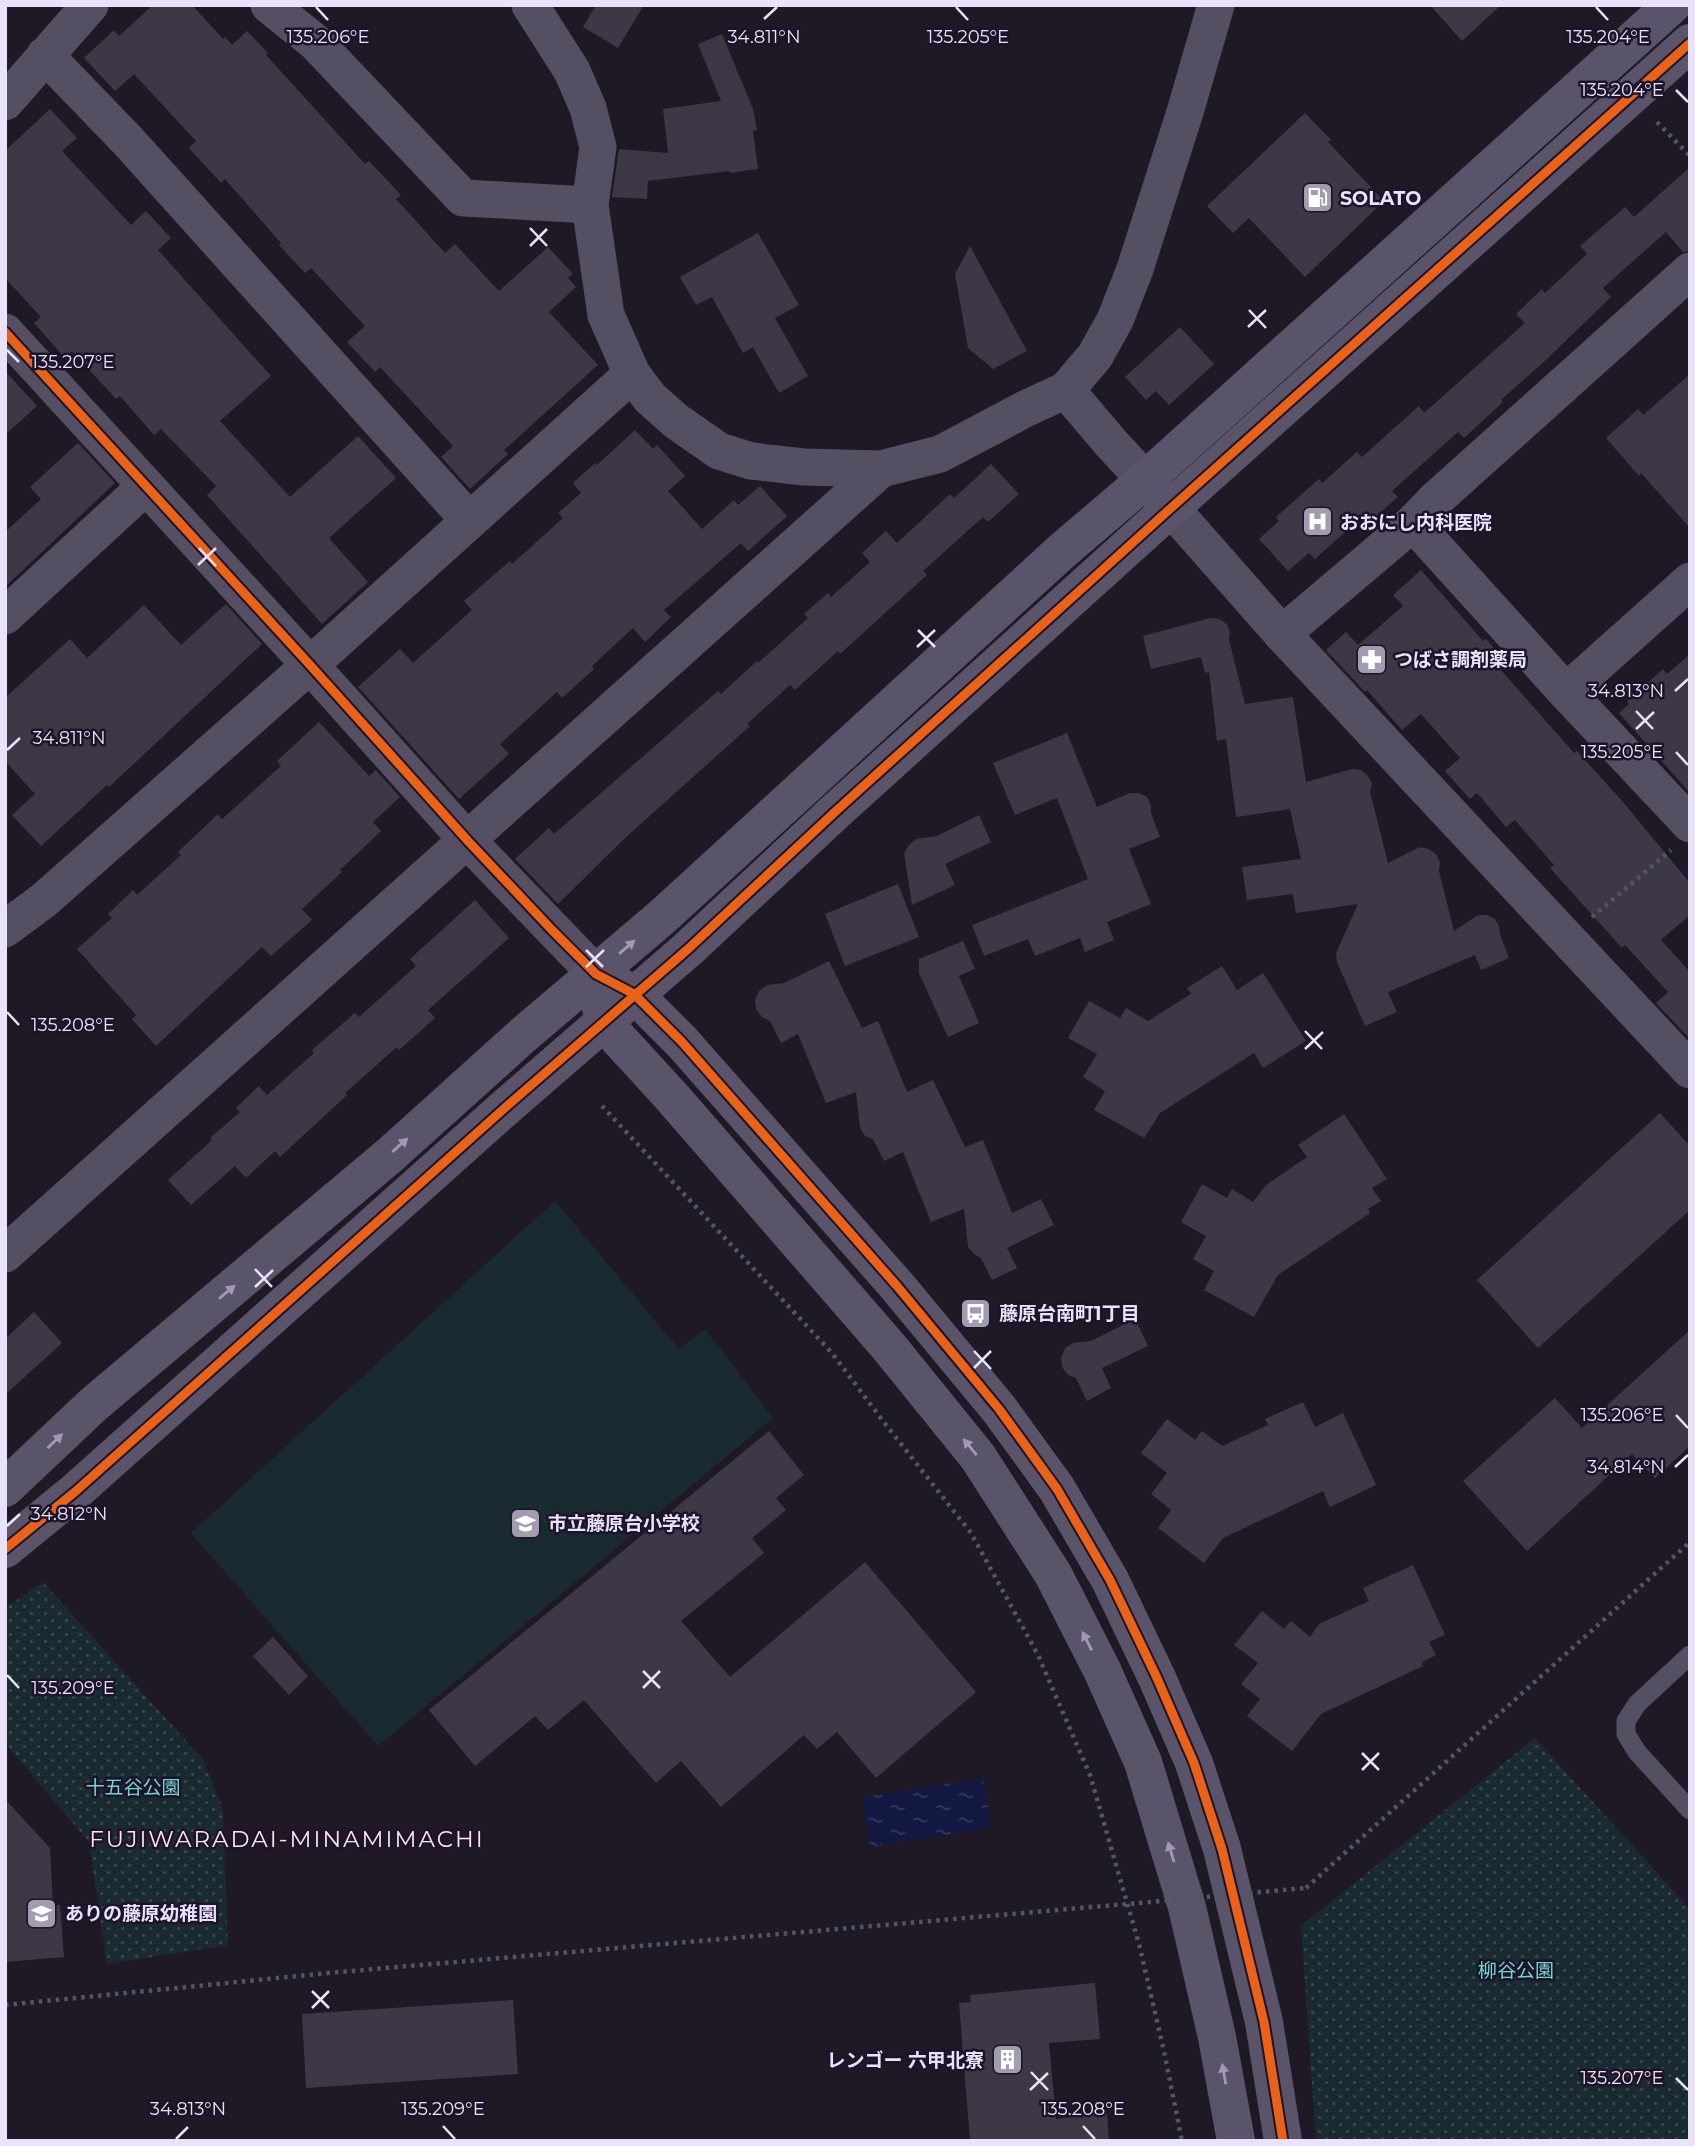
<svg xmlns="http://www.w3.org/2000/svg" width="1695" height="2146" font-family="Montserrat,'Noto Sans JP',sans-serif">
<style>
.park{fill:url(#park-dots)}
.pitch{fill:#192b31}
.water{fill:url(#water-ripples)}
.building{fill:#3e3846}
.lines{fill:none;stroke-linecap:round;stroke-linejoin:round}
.path{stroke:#515666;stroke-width:4.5;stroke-dasharray:3.5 5;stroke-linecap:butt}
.lane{stroke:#554f64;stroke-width:19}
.street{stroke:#554f64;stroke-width:37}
.secondary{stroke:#5a546a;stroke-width:38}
.path-bridge{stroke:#515666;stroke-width:4.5;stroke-dasharray:3.5 5;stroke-linecap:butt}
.cycleway-casing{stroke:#1d142a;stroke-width:13}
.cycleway{stroke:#ea6118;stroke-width:9}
.oneway{fill:#a29ab2}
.ticks{fill:none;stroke:#eae1fb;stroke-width:2.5}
.labels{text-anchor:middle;stroke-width:5;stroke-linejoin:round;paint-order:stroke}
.poi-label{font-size:19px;font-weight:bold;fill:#eae1fb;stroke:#1d142a;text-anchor:start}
.park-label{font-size:19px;fill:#74d5d4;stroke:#1d142a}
.quarter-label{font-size:23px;letter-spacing:2px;fill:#fce3ec;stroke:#1d142a}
.ticks-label{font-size:18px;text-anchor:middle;fill:#eae1fb;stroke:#1d142a;stroke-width:5;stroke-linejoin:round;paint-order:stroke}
</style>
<defs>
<pattern id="park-dots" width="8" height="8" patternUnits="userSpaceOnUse" patternTransform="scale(1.75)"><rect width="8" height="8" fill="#192b31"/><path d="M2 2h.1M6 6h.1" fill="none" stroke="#3b4950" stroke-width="1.8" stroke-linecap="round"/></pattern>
<pattern id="water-ripples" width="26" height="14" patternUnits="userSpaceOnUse" patternTransform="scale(1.75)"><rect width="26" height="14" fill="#131842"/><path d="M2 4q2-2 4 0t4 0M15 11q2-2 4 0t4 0" fill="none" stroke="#36395e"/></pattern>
</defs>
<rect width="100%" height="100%" fill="#1e1925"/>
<g class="park">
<polygon points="43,1582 204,1761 223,1810 228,1945 107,1964 89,1842 5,1743 5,1608"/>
<polygon points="1535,1738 1690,1909 1690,2141 1316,2141 1301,1926"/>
</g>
<polygon class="pitch" points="555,1201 679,1349 705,1329 773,1418 378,1746 191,1533"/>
<polygon class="water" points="983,1778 991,1828 870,1847 863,1797"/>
<g class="building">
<polygon points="153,5 192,5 223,39 225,37 232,45 247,31 268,53 266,55 365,164 369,161 401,195 396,199 445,253 455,244 499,291 548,247 573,274 568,278 576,287 549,312 598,365 504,450 508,454 470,489 441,457 453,446 380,367 375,372 347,342 365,326 311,268 305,273 279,245 281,243 225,179 221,183 189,148 196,141 134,74 115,91 84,58 114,30 119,36"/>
<polygon points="596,5 644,5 618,48 583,27"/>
<polygon points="1430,5 1501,5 1462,41"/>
<polygon points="722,34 753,109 757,130 753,131 758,169 730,173 729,171 648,181 647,199 612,197 619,149 668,153 663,109 721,101 698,44"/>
<polygon points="50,109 77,138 62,151 131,225 146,211 171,238 158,250 271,376 220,421 290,497 358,436 396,478 329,538 368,582 322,624 207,495 216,486 161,429 154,435 120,396 116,399 72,351 65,358 34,323 41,317 5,278 5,151"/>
<polygon points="1305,113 1331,140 1328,142 1384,201 1305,277 1249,218 1233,233 1207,206"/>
<polygon points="1690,167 1690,251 1683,252 1666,232 1603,288 1611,297 1547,359 1501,400 1503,402 1464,438 1458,432 1392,491 1398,497 1369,522 1363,516 1315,559 1309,553 1288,571 1259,539 1279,521 1276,517 1319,479 1322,483 1357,452 1362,457 1419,406 1424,413 1525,323 1516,314 1542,289 1545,293 1587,254 1580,246 1625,207 1634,217"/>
<polygon points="758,233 799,305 775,318 808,376 779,393 753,347 743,353 712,297 696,305 680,277"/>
<polygon points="970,246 1027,351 993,369 968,348 955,274"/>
<polygon points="1180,327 1214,364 1169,405 1156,391 1146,400 1125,377"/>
<polygon points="5,371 37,406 5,435"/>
<polygon points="1690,374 1690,528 1641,473 1639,476 1606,438 1638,409 1643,415"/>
<polygon points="635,430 653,449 657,445 685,476 668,491 702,529 734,500 738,505 760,486 787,516 748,551 741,543 664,610 671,617 645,642 633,628 592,666 594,669 562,698 557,692 500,744 509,754 459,799 358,687 400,649 413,663 472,610 464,601 510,561 512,564 563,518 558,513 581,493 573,483 595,463 597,465"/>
<polygon points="78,443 115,483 5,587 5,532 41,499 30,487"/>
<polygon points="991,464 1019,494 988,522 983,517 923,571 927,575 840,654 838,651 795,690 790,685 747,724 750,726 625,838 558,904 515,859 549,828 554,834 718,691 721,694 757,661 758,663 808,618 804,614 828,593 831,597 870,562 862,553 886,531 897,543 950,494 954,498"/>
<polygon points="1421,570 1483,641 1486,639 1508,664 1501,670 1574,753 1577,751 1623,802 1690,883 1690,915 1661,940 1690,972 1690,1039 1656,1003 1668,992 1625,945 1622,948 1550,868 1554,865 1515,820 1506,827 1477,793 1470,799 1445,771 1460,758 1421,714 1402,730 1367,690 1365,692 1326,650 1346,632 1358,645 1403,606 1393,595"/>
<polygon points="226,604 262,644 109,787 107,785 41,846 12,815 35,794 5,761 5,698 70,639 87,658 144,605 181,645"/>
<polygon points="1210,618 1219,619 1227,624 1230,632 1229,640 1245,704 1293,697 1306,782 1352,769 1361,770 1368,776 1372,784 1370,792 1388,863 1420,847 1429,849 1436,854 1440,862 1439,871 1454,931 1478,915 1487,915 1495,919 1499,926 1500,934 1509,958 1481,970 1475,955 1388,992 1397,1012 1365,1026 1337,962 1336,953 1358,904 1296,913 1293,894 1247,900 1242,867 1301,859 1290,809 1236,817 1226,739 1217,741 1209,672 1205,673 1201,657 1151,669 1143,636"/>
<polygon points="1690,654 1690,793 1619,713 1629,704 1627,701 1663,669 1667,674"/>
<polygon points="319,722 369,776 376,770 400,797 373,822 381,831 340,870 342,872 302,909 312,920 271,956 262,947 156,1046 132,1019 136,1015 77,949 112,918 108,914 133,890 137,895 181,855 178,852 218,814 222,819 281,766 277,761"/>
<polygon points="1067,733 1097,807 1130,793 1139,793 1147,797 1151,805 1151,813 1160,837 1129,849 1151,904 1107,922 1114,940 1085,952 1080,938 1035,956 1028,939 984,956 972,925 1088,879 1057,798 1015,815 993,763"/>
<polygon points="979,815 991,842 945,864 955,885 912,905 904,853 909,845 916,839 937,836"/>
<polygon points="898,884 919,937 845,966 825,914"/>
<polygon points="475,900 509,938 428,1010 435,1018 399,1050 397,1047 345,1093 347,1095 280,1157 275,1151 246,1178 235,1166 191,1205 168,1180 212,1140 210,1138 240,1112 236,1108 259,1086 267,1095 314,1053 312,1050 355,1013 359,1017 416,966 410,959"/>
<polygon points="963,941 975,969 959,976 979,1023 948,1037 919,973 919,959"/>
<polygon points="829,961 862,1028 878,1021 907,1092 933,1080 965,1147 983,1140 1012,1213 1041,1199 1054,1225 1007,1248 1017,1268 992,1280 981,1258 974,1254 968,1247 964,1209 931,1222 903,1152 884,1161 873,1139 865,1136 860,1128 856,1092 826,1103 798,1034 781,1043 770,1021 762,1017 756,1009 755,1000 759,991 767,985 784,983"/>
<polygon points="1222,966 1237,990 1263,973 1306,1041 1263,1068 1254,1053 1160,1113 1144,1138 1094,1110 1105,1091 1083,1077 1097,1054 1068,1038 1089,1001 1120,1018 1126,1008 1148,1021 1191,994 1187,988"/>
<polygon points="1660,1113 1690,1146 1690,1210 1538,1348 1477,1280"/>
<polygon points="1344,1114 1387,1179 1372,1188 1381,1201 1368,1209 1370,1213 1278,1275 1254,1317 1204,1290 1214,1271 1193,1259 1206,1236 1181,1222 1202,1184 1227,1198 1232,1189 1253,1202 1266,1185 1307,1157 1298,1145"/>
<polygon points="34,1312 62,1343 5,1395 5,1339"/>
<polygon points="1135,1319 1148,1346 1102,1368 1111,1388 1087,1401 1076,1378 1068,1375 1062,1367 1061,1358 1065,1348 1073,1343 1091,1341"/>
<polygon points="1690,1330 1690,1446 1655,1478 1632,1454 1527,1551 1463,1481 1555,1398 1582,1428"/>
<polygon points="1303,1402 1315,1427 1343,1413 1376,1485 1330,1507 1323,1491 1223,1538 1204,1563 1158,1528 1171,1510 1151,1494 1167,1473 1141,1453 1167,1419 1195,1440 1202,1431 1222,1446 1268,1425 1265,1419"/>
<polygon points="769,1431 804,1475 776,1498 786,1510 752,1538 764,1553 681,1621 730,1677 865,1562 976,1692 876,1778 837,1732 817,1749 804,1735 721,1807 681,1761 656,1783 584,1700 548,1730 535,1716 475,1766 429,1710"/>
<polygon points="1413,1565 1445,1635 1429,1642 1436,1655 1422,1662 1423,1666 1321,1714 1292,1751 1247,1716 1260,1699 1241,1684 1258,1663 1234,1645 1262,1611 1284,1629 1291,1621 1310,1637 1319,1624 1369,1601 1363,1588"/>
<polygon points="273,1637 308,1676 289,1695 253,1656"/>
<polygon points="5,1799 50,1848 53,1905 60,1905 64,1957 5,1962"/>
<polygon points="1095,1983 1100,2039 1049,2043 1056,2119 1107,2113 1109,2141 970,2141 959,2003 971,2002 970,1995"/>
<polygon points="513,2000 518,2074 306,2088 302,2014"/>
</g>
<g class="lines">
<g class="path">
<polyline points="1657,122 1690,156"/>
<polyline points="1592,917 1671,850"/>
<polyline points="602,1106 832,1353 883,1421 971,1533 1038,1655 1090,1775 1139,1944 1164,2051 1182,2141"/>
<polyline points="1306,1888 1690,1542"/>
<polyline points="5,2005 328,1973 1139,1903"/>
</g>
<polyline class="lane" points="1690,1655 1637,1704 1626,1721 1626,1734 1637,1752 1690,1810"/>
<g class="street">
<polyline points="269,5 315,42 463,198 590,205"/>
<polyline points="530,5 572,71 588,108 598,147 590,205 606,315 632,374 650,398 676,421 719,451 751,461 804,467 881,469 940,454 1025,409 1066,390 1095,356 1115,320 1135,269 1185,112 1216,5"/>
<polyline points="45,55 128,141 469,520"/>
<polyline points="5,102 90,5"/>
<polyline points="5,332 310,665 468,841 596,974"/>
<polyline points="1066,390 1111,443 1171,508 1282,634 1690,1070"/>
<polyline points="1413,523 1566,692 1690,824"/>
<polyline points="5,616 146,486"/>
<polyline points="1282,634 1413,523 1435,500 1690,271"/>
<polyline points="1566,692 1690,581"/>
<polyline points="5,929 44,900 310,665 632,374"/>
<polyline points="5,1254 881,469"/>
</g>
<g class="secondary">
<polyline points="613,983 634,994 682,1042 897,1286 999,1409 1057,1489 1110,1580 1157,1678 1194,1763 1222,1849 1264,2022 1283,2141"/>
<polyline points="599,997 604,1023 671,1096 889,1347 978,1457 1053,1574 1102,1670 1143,1762 1187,1907 1217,2037 1236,2141"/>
<polyline points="5,1488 94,1404 390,1155 522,1036 662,917 1062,551 1144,481 1672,5"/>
<polyline points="5,1549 76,1491 507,1106 688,949 836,811 1171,508 1690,43"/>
</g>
<polyline class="path-bridge" points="1139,1903 1306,1888"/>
<defs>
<g id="cycleway">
<polyline points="5,332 310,665 468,841 551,929 596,974 634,994 682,1042 897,1286 999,1409 1057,1489 1110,1580 1157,1678 1194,1763 1222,1849 1264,2022 1283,2141"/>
<polyline points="5,1549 76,1491 507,1106 688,949 836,811 1171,508 1690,43"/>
</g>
</defs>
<use href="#cycleway" class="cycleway-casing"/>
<use href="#cycleway" class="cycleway"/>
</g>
<defs><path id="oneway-solid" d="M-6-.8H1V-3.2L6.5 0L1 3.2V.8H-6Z" transform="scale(1.75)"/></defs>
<g class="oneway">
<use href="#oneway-solid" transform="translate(627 947) rotate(-41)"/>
<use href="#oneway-solid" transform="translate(400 1145) rotate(-42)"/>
<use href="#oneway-solid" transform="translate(227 1292) rotate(-40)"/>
<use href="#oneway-solid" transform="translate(55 1441) rotate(-44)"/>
<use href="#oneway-solid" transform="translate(970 1447) rotate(-129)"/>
<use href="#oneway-solid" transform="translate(1087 1641) rotate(-117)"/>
<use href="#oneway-solid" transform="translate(1171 1852) rotate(-107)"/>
<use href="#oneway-solid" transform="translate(1224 2074) rotate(-100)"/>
</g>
<path class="ticks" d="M 316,7 L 328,20M 956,7 L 968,20M 1596,7 L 1608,20M 764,19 L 777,7M 1676,90 L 1688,102M 530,228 L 547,246M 530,246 L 547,229M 1249,310 L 1266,328M 1248,327 L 1266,310M 7,350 L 19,362M 199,548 L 216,566M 198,565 L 216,548M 918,630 L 935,647M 917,647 L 935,630M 1675,691 L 1688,679M 1636,711 L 1653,729M 1636,729 L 1654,712M 7,750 L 20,738M 1676,752 L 1688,765M 586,950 L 603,967M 586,967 L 604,950M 7,1012 L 19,1025M 1305,1031 L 1322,1049M 1305,1049 L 1323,1032M 255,1269 L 272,1287M 255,1287 L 273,1270M 974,1351 L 991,1369M 974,1368 L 991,1351M 1676,1415 L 1688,1428M 1675,1467 L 1688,1455M 7,1526 L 20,1514M 643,1671 L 660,1688M 7,1675 L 19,1688M 643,1688 L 660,1671M 1362,1753 L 1379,1770M 1362,1770 L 1379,1753M 312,1991 L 329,2008M 312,2008 L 329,1991M 1031,2072 L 1048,2090M 1676,2078 L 1688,2090M 1030,2090 L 1048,2073M 443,2126 L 455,2139M 1083,2126 L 1095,2139M 176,2139 L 188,2127"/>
<defs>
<symbol id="fuel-square" viewBox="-11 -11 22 22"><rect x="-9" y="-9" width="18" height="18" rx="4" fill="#a39bb0" stroke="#1d142a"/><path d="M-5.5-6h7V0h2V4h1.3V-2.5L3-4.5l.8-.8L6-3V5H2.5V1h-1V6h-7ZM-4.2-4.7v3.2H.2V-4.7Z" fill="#fff"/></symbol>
<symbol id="hospital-square" viewBox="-11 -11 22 22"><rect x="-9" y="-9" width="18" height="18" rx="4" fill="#a39bb0" stroke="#1d142a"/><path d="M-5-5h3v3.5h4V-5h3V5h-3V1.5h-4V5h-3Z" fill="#fff"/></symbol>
<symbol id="pharmacy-square" viewBox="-11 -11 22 22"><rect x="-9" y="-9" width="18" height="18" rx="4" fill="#a39bb0" stroke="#1d142a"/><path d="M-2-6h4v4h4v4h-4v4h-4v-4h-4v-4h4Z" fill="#fff"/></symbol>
<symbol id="bus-square" viewBox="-11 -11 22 22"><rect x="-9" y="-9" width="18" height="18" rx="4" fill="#a39bb0" stroke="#1d142a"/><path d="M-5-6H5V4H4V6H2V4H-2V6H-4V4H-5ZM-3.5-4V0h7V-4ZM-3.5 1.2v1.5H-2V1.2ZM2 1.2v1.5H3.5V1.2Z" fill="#fff"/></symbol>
<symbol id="school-square" viewBox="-11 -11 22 22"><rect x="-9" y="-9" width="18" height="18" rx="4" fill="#a39bb0" stroke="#1d142a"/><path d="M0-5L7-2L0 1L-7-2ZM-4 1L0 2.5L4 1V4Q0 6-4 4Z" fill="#fff"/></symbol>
<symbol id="building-square" viewBox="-11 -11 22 22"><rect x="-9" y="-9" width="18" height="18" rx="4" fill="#a39bb0" stroke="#1d142a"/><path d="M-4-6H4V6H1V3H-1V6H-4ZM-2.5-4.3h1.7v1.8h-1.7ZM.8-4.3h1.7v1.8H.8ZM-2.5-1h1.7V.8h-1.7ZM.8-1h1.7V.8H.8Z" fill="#fff"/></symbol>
</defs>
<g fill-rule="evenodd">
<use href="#fuel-square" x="1300" y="180" width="35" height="35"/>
<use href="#hospital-square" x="1300" y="504" width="35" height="35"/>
<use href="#pharmacy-square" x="1354" y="642" width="35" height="35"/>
<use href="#bus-square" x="958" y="1296" width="35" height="35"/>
<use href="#school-square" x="508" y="1506" width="35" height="35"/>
<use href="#school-square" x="24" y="1896" width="35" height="35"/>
<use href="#building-square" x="990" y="2042" width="35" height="35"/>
</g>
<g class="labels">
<g class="poi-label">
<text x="1340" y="205">SOLATO</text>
<text x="1340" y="529">おおにし内科医院</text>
<text x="1394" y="666">つばさ調剤薬局</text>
<text x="999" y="1320">藤原台南町1丁目</text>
<text x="548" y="1530">市立藤原台小学校</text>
<text x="65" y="1920">ありの藤原幼稚園</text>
<text x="984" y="2067" text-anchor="end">レンゴー 六甲北寮</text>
</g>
<g class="park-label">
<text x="133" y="1794">十五谷公園</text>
<text x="1516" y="1977">柳谷公園</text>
</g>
<g class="quarter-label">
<text x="287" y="1847">FUJIWARADAI-MINAMIMACHI</text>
</g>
</g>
<g class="ticks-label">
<text x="764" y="43">34.811°N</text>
<text x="328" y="43">135.206°E</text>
<text x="968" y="43">135.205°E</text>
<text x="1608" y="43">135.204°E</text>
<text x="1622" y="96">135.204°E</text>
<text x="73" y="368">135.207°E</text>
<text x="1626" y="697">34.813°N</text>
<text x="69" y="744">34.811°N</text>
<text x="1622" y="758">135.205°E</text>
<text x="73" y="1031">135.208°E</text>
<text x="1622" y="1421">135.206°E</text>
<text x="1626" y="1473">34.814°N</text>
<text x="69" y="1520">34.812°N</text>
<text x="73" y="1694">135.209°E</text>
<text x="1622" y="2084">135.207°E</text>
<text x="443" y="2115">135.209°E</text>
<text x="1083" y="2115">135.208°E</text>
<text x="188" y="2115">34.813°N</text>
</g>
<rect width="1695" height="2146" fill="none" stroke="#eae1fb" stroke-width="14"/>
</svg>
